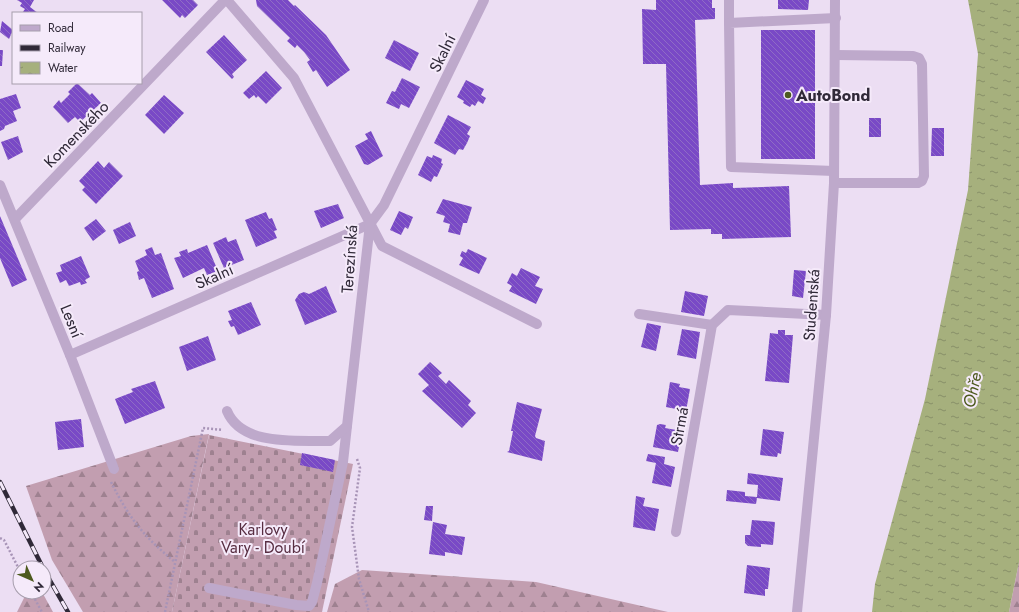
<svg xmlns="http://www.w3.org/2000/svg" width="1019" height="612" font-family="Jost,sans-serif">
<style>
.forest{fill:url(#forest-firs)}
.cemetery{fill:url(#cemetery-stones)}
.water{fill:url(#water-ripples)}
.building{fill:url(#building-back-hatch)}
.lines{fill:none;stroke-linecap:round;stroke-linejoin:round}
.path{stroke:#a894b7;stroke-width:2.5;stroke-dasharray:2 2;stroke-linecap:butt}
.service{stroke:#bea9cb;stroke-width:10}
.minor{stroke:#bea9cb;stroke-width:10}
.tertiary{stroke:#bea9cb;stroke-width:10}
.rail-casing{stroke:#302938;stroke-width:4.5}
.rail{stroke:#f5eafa;stroke-width:3;stroke-dasharray:9;stroke-linecap:butt}
.poi-dot{fill:#4d5a1e;stroke:#f5eafa;stroke-width:1.5}
.labels{text-anchor:middle;stroke-width:4;stroke-linejoin:round;paint-order:stroke}
.street-label{font-size:16px;fill:#302938;stroke:#f5eafa}
.poi-label{font-size:16px;font-weight:bold;fill:#302938;stroke:#f5eafa;text-anchor:start}
.park-label{font-size:16px;fill:#572d41;stroke:#f5eafa}
.water-label{font-size:17px;font-style:italic;fill:#4d5a1e;stroke:#f5eafa}
</style>
<defs>
<pattern id="forest-firs" width="22" height="20" patternUnits="userSpaceOnUse"><rect width="22" height="20" fill="#c29eb0"/><path d="M5 1l3.5 6h-7zM16 11l3.5 6h-7z" fill="#9e8190"/></pattern>
<pattern id="cemetery-stones" width="16" height="16" patternUnits="userSpaceOnUse"><rect width="16" height="16" fill="#c29eb0"/><path d="M2 7V4a2 2 0 0 1 4 0v3zM10 15v-3a2 2 0 0 1 4 0v3z" fill="#9e8190"/></pattern>
<pattern id="water-ripples" width="26" height="14" patternUnits="userSpaceOnUse"><rect width="26" height="14" fill="#a6b07d"/><path d="M2 4q2-2 4 0t4 0M15 11q2-2 4 0t4 0" fill="none" stroke="#888f67"/></pattern>
<pattern id="building-back-hatch" width="6" height="6" patternUnits="userSpaceOnUse"><rect width="6" height="6" fill="#7949c6"/><path d="M-1 5l2 2M0 0l6 6M5-1l2 2" fill="none" stroke="#8f6cc5"/></pattern>
</defs>
<rect width="100%" height="100%" fill="#ecdef3"/>
<g class="forest">
<polygon points="209,434 172,612 83,612 52,560 26,486 191,436"/>
<polygon points="1019,562 1019,612 1009,612"/>
<polygon points="362,570 536,582 668,612 327,612 335,584"/>
<polygon points="27,592 42,592 53,612 17,612"/>
</g>
<polygon class="cemetery" points="209,435 353,464 322,612 172,612"/>
<polygon class="water" points="968,0 1019,0 1019,562 1009,612 872,612 875,584 925,399 968,190 978,54"/>
<g class="building">
<polygon points="17,0 34,0 30,7 38,13 22,13 25,9 20,6 22,3"/>
<polygon points="162,0 193,0 198,5 185,18 182,15 180,18"/>
<polygon points="256,0 288,0 294,6 295,5 326,35 350,70 327,87 316,70 313,72 307,62 310,60 304,52 297,45 295,48 287,41 290,38 257,6"/>
<polygon points="656,0 712,0 712,8 715,8 715,19 695,20 700,185 733,183 733,188 789,186 791,237 722,239 722,234 711,234 711,229 670,230 666,64 643,64 642,9 656,10"/>
<polygon points="778,0 809,0 808,10 778,9"/>
<polygon points="2,21 13,30 9,39 0,32"/>
<rect x="761" y="30" width="54" height="129"/>
<polygon points="224,35 247,60 232,74 234,77 232,79 206,52"/>
<polygon points="394,40 419,53 410,71 385,58"/>
<polygon points="0,50 3,50 2,66 0,66"/>
<polygon points="266,71 282,88 266,104 258,96 256,98 254,95 249,99 243,93"/>
<polygon points="402,78 420,87 409,108 401,104 399,109 386,103 392,91 395,92"/>
<polygon points="466,80 484,89 481,95 486,98 483,104 478,101 475,106 472,104 470,107 463,103 464,101 457,97"/>
<polygon points="77,83 90,95 92,93 101,103 80,122 75,117 68,123 53,107 59,100 61,103 70,94 68,92"/>
<polygon points="16,94 21,108 13,111 17,121 5,126 4,129 0,131 0,99"/>
<polygon points="164,95 184,113 164,134 145,115"/>
<polygon points="448,115 471,127 467,134 470,136 467,143 463,150 459,149 455,155 434,143"/>
<rect x="869" y="118" width="12" height="19"/>
<polygon points="932,128 944,128 944,156 931,156"/>
<polygon points="371,131 383,156 368,165 364,164 355,146 368,139 365,134"/>
<polygon points="18,136 23,152 8,160 1,142"/>
<polygon points="433,155 442,159 441,163 443,164 437,177 434,176 431,182 418,175 427,156 432,158"/>
<polygon points="98,161 104,168 109,162 123,176 96,204 82,190 85,187 79,181"/>
<polygon points="443,199 472,207 467,223 463,223 460,235 448,232 450,224 443,222 445,216 436,213"/>
<polygon points="338,204 344,218 321,228 314,211"/>
<polygon points="399,211 413,217 408,229 405,227 401,235 390,230"/>
<polygon points="266,212 269,219 272,218 277,230 274,231 277,238 256,247 245,220"/>
<polygon points="0,216 27,280 12,287 0,258"/>
<polygon points="96,219 106,231 93,241 84,228"/>
<polygon points="130,222 136,236 119,244 113,230"/>
<polygon points="226,237 228,242 236,239 244,260 224,268 213,243"/>
<polygon points="207,245 218,271 207,275 204,268 183,278 174,258 181,256 179,252 187,249 188,253"/>
<polygon points="152,247 155,255 161,253 174,289 152,298 144,278 139,280 137,272 139,271 135,261 147,255 145,250"/>
<polygon points="468,249 487,258 479,274 459,265 463,258 460,256 462,251 466,253"/>
<polygon points="81,256 90,277 85,280 87,283 81,285 80,282 69,286 66,280 60,283 56,273 62,271 60,265"/>
<polygon points="521,268 540,277 535,286 543,289 536,304 509,291 512,286 507,283 512,273 517,276"/>
<polygon points="794,270 806,271 803,298 792,296"/>
<polygon points="326,286 337,312 305,325 295,300 299,294 304,292 309,294"/>
<polygon points="685,291 708,296 704,316 681,312"/>
<polygon points="251,302 261,325 238,335 234,326 231,327 228,321 232,320 228,311"/>
<polygon points="647,323 661,326 656,351 641,347"/>
<polygon points="682,329 700,332 696,359 677,355"/>
<polygon points="778,330 785,330 785,335 793,335 789,383 765,381 770,333 778,334"/>
<polygon points="208,336 216,360 187,371 179,347"/>
<polygon points="430,362 442,373 438,376 446,384 449,380 471,401 468,405 476,413 462,428 422,391 429,385 418,374"/>
<polygon points="155,381 165,408 125,424 115,399 133,392 131,389"/>
<polygon points="670,382 680,384 679,387 690,389 686,411 666,407"/>
<polygon points="517,402 542,409 535,436 536,438 545,441 542,461 507,452 509,451 513,431 511,431"/>
<polygon points="81,419 84,447 58,450 55,422"/>
<polygon points="660,424 666,425 665,428 682,431 678,452 653,447 657,425"/>
<polygon points="763,429 784,432 781,454 778,453 777,457 760,455"/>
<polygon points="302,453 335,460 333,472 300,465"/>
<polygon points="648,454 665,457 664,464 675,467 671,487 652,483 656,463 646,461"/>
<polygon points="748,473 783,478 780,501 757,498 756,504 726,501 727,490 745,492 745,496 757,497 758,485 747,484"/>
<polygon points="636,496 645,498 643,506 659,509 655,531 633,527"/>
<polygon points="426,506 433,506 432,521 424,520"/>
<polygon points="752,520 775,522 773,545 761,544 761,547 748,546 745,543 745,535 750,535"/>
<polygon points="433,522 447,525 445,534 465,537 462,555 445,552 445,556 429,554"/>
<polygon points="747,565 770,568 768,589 765,589 765,596 744,593"/>
</g>
<g class="lines">
<g class="path">
<polyline points="357,459 360,468 352,527 359,579 369,612"/>
<path d="M 111,482 C 129,518 144,537 175,562"/>
<polyline points="0,538 4,540 20,571"/>
<polyline points="31,592 42,612"/>
<polyline points="165,612 203,428 223,430"/>
</g>
<g class="service">
<polyline points="729,0 729,23"/>
<polyline points="834,171 731,167 729,23 836,18"/>
<polyline points="834,183 918,183 922,181 924,176 922,64 919,58 913,56 836,55"/>
<polyline points="209,588 296,605 309,606 312,602 317,583 343,462 347,426"/>
</g>
<g class="minor">
<polyline points="227,0 294,78 382,246 537,324"/>
<polyline points="0,185 70,355 114,469"/>
<polyline points="15,219 225,0"/>
<polyline points="639,314 712,325"/>
<polyline points="70,355 370,224 384,205 484,0"/>
<path d="M 227,411 C 242,447 298,440 330,441 L 347,426 L 370,224"/>
<polyline points="676,532 712,325 728,310 826,315"/>
</g>
<polyline class="tertiary" points="797,612 826,315 834,183 835,0"/>
<defs>
<g id="rail">
<polyline points="0,482 43,568"/>
<polyline points="44,570 68,612"/>
</g>
</defs>
<use href="#rail" class="rail-casing"/>
<use href="#rail" class="rail"/>
</g>
<circle class="poi-dot" cx="788" cy="95" r="4"/>
<g class="labels">
<g class="street-label">
<text transform="translate(442 53) rotate(-64)" y="6">Skalní</text>
<text transform="translate(76 134) rotate(-46)" y="6">Komenského</text>
<text transform="translate(349 259) rotate(-86)" y="6">Terezínská</text>
<text transform="translate(214 276) rotate(-24)" y="6">Skalní</text>
<text transform="translate(811 305) rotate(-86)" y="6">Studentská</text>
<text transform="translate(72 321) rotate(68)" y="6">Lesní</text>
<text transform="translate(679 426) rotate(-80)" y="6">Strmá</text>
</g>
<g class="poi-label">
<text x="796" y="101">AutoBond</text>
</g>
<g class="park-label">
<text x="263" y="535">Karlovy<tspan x="263" dy="18">Vary - Doubí</tspan></text>
</g>
<g class="water-label">
<text transform="translate(972 390) rotate(-78)" y="6">Ohře</text>
</g>
</g>
<rect x="12" y="12" width="130" height="72" fill="#f5eafa" stroke="#a69dac"/>
<rect x="20" y="25" width="20" height="6" fill="#bea9cb" stroke="#a69dac"/>
<text x="48" y="32" font-size="12" fill="#302938">Road</text>
<rect x="20" y="45" width="20" height="6" fill="#302938" stroke="#a69dac"/>
<text x="48" y="52" font-size="12" fill="#302938">Railway</text>
<rect x="20" y="62" width="20" height="12" fill="url(#water-ripples)" stroke="#a69dac"/>
<text x="48" y="72" font-size="12" fill="#302938">Water</text>
<g transform="translate(32 580) rotate(135)"><circle r="19" fill="#f5eafa" stroke="#a69dac"/>
<path d="M0-3L7 15L0 10L-7 15Z" fill="#4d5a1e"/>
<text y="-6" font-size="11" font-weight="bold" text-anchor="middle" fill="#302938">N</text>
</g>
</svg>
